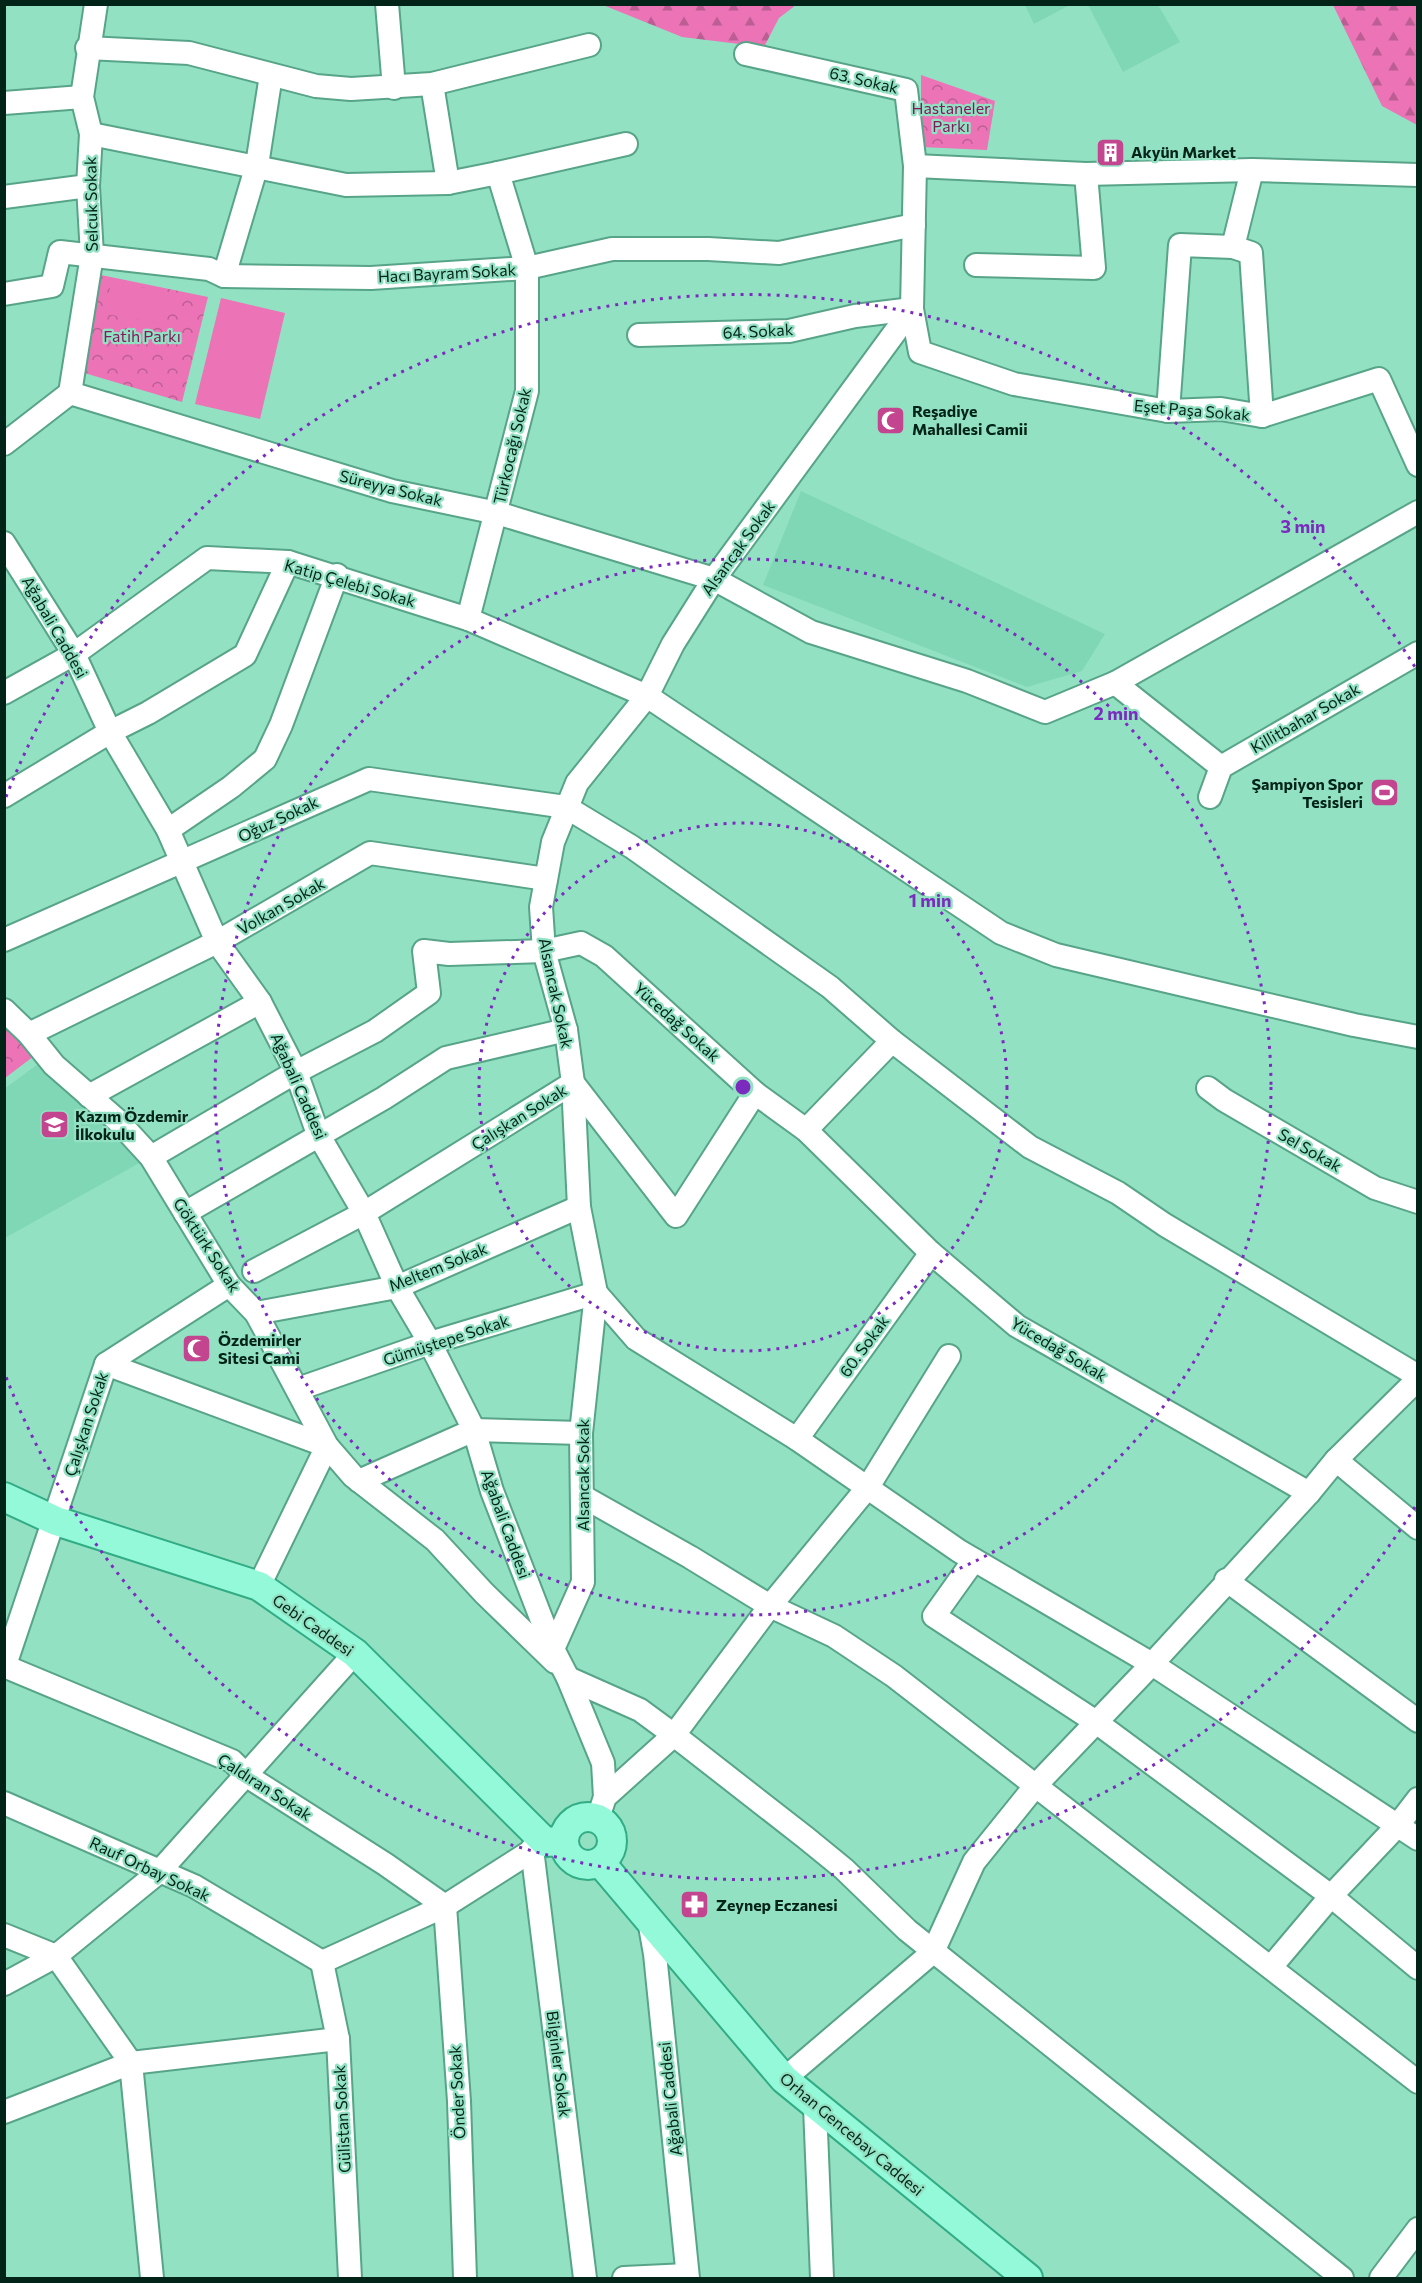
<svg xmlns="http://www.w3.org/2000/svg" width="1422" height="2283" font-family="Commissioner,sans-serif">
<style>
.built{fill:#80d7b6}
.forest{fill:url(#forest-firs)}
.park{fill:url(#park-crowns)}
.pitch{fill:#eb73b6}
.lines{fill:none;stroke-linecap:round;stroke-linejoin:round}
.minor-casing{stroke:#57a488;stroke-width:26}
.major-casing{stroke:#32ac85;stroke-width:32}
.minor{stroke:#fff;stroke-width:22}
.major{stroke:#94f9d9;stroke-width:28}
.ring{fill:none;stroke:#7b2cbf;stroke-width:3;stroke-dasharray:3 6}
.labels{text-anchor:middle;stroke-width:4.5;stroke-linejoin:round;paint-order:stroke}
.street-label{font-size:16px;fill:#022318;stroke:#93e1c3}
.park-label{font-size:16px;fill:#84185c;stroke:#93e1c3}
.poi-label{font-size:16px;font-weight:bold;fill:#022318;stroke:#93e1c3;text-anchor:start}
.centre{fill:#7b2cbf;stroke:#93e1c3;stroke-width:3}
.ring-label{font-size:18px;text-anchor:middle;font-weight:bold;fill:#7b2cbf;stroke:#93e1c3;stroke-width:4.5;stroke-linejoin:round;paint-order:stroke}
</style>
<defs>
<pattern id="forest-firs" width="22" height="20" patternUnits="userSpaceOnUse" patternTransform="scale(1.5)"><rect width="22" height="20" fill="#eb73b6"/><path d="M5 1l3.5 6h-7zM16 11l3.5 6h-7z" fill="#bc5e93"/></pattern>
<pattern id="park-crowns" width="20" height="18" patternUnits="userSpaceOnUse" patternTransform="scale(1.5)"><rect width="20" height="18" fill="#eb73b6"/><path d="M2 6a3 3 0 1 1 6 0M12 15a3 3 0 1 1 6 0" fill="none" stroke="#bc5e93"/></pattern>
</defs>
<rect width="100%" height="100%" fill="#93e1c3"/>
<g class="built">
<polygon points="1025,5 1070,5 1034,24"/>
<polygon points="1088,5 1158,5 1180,42 1123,72"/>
<polygon points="801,491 1105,634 1082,671 1027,687 763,585"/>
<polygon points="38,1064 143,1161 5,1238 4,1089"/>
</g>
<g class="forest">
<polygon points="603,5 796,5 779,18 764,47 682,37"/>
<polygon points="1333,5 1417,5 1417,125 1382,106"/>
</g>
<g class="park">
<polygon points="921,75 995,101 987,150 921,147"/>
<polygon points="96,274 208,297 182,402 81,372"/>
<polygon points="6,1023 34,1056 5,1078 4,1025"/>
</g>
<g class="pitch">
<polygon points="111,282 169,292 164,324 106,314"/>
<polygon points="221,298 285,313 260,419 195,404"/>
</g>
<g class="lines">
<defs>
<g id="minor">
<polyline points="387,4 394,88"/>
<polyline points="87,48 189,53 316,86 351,89 432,84 589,45"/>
<polyline points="432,84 448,183 498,173 527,268 527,391 468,619"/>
<polyline points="4,103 82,97"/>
<polyline points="91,134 346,185 448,183"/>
<polyline points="915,166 1086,174 1252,170 1418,175"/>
<polyline points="498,173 626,144"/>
<polyline points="4,197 88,186"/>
<polyline points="1233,247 1251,253 1262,416"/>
<polyline points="976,265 1094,268 1086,174"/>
<polyline points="224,276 257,165 271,75"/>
<polyline points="4,294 52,286 60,252 209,269 224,276 371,278 527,268 612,249 708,249 779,253 914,225"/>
<polyline points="639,335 789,331 855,316 912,309 920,352 1014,384 1168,411 1221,409 1262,416 1379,379 1418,465"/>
<polyline points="70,393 392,491 497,513 714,579 811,632 967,681 1045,712 1115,683 1221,767"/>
<polyline points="1168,411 1180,245 1233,247 1252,170"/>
<polyline points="4,444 70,393 92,255 88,186 91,134 82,97 96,4"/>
<polyline points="4,543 74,654 110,732 168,830 217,942 260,1002 296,1072 318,1134 364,1213 397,1287 430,1343 474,1430 492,1491 553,1649"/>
<polyline points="1115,683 1418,512"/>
<polyline points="4,693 74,654 207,558 288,562 468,619 647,696 1001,933 1056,955 1354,1025 1418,1037"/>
<polyline points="4,796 110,732 148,713 245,655 288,562"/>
<polyline points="1210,797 1221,767 1418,653"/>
<polyline points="168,830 231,787 265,759 281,725 337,575"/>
<polyline points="4,940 369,779 566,807 632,847 830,987 892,1041 1030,1147 1118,1193 1165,1225 1418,1376"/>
<polyline points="4,1010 29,1034 54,1065 117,1120 151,1157 229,1285 256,1313 327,1446 353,1476 435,1540 484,1593 555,1662"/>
<polyline points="29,1034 217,942 370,853 546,879"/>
<polyline points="1208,1088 1224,1100 1375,1188 1418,1202"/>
<polyline points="89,1096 260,1002"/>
<polyline points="806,1130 892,1041"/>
<polyline points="151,1157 296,1072 375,1031 429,993 424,951 449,954 544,951 581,943 604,956 755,1093 806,1130 931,1253 1017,1326 1309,1493"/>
<polyline points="185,1213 384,1098 446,1058 566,1030"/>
<polyline points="254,1271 364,1213 573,1083 676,1216 755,1093"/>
<polyline points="256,1313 397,1287 579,1207"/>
<polyline points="106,1364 327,1446 259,1586"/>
<polyline points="298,1389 430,1343 596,1293 636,1339 797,1439 959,1551 1152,1664 1418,1839"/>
<polyline points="797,1439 931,1253"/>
<polyline points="1336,1460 1418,1379"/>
<polyline points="359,1481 474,1430 581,1433"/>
<polyline points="582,1496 690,1557 770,1606 834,1636 894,1676 1418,2082"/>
<polyline points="974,1560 934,1616 1096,1722 1331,1896 1418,1968"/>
<polyline points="1226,1580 1418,1721"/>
<polyline points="4,1666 232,1761 247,1776 385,1864 445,1906"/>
<polyline points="4,1668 106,1364 229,1285"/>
<polyline points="568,1678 640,1710 674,1735 806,1838 844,1869 907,1930 1342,2278"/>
<polyline points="605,1797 603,1763 568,1678 553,1649 583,1582 581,1433 596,1293 579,1207 573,1083 566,1030 544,951 541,907 553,842 577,783 647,696 673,644 714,579 912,309 915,166 906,90 746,54"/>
<polyline points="4,1803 194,1886 322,1962"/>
<polyline points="598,1818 605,1797 674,1735 770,1606 868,1487 949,1356"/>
<polyline points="532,1849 585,2278"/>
<polyline points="445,1906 459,2101 465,2278"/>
<polyline points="649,1920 655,1954 688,2278"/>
<polyline points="4,1935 56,1956 131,2063 152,2278"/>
<polyline points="322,1962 338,2039 350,2278"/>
<polyline points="322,1962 445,1906 544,1843"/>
<polyline points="1271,1967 1331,1896 1398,1825 1418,1799"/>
<polyline points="4,1984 56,1956 159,1872 355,1653"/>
<polyline points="784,2079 933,1952 974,1862 1036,1785 1152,1664 1309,1493 1336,1460 1418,1528"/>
<polyline points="815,2107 822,2278"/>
<polyline points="4,2112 131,2063 338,2039"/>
<polyline points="624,2278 687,2275"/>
<polyline points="1381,2278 1418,2229"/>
</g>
<g id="major">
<polyline points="4,1497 56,1521 259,1586 355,1653 545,1842 563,1841"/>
<circle cx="588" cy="1841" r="24"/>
<polyline points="600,1862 784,2079 1028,2278"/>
</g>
</defs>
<use href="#minor" class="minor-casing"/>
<use href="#major" class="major-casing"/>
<use href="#minor" class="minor"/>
<use href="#major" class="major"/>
</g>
<g class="ring">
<circle cx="743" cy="1087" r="264"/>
<circle cx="743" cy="1087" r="528"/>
<path d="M1415 1507A792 792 0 0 1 6 1377M6 797A792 792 0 0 1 1415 667"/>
</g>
<defs>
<symbol id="building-square" viewBox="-11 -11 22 22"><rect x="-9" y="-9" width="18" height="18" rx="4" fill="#c3448f" stroke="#93e1c3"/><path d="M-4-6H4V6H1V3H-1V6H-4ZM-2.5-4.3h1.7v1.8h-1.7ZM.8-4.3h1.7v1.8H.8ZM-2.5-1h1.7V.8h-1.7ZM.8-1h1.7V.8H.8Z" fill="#fff"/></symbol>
<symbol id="mosque-square" viewBox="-11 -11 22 22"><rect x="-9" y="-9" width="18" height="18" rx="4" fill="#c3448f" stroke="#93e1c3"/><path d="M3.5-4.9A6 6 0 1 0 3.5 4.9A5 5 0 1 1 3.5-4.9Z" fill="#fff"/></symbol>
<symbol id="stadium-square" viewBox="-11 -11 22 22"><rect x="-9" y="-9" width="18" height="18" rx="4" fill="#c3448f" stroke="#93e1c3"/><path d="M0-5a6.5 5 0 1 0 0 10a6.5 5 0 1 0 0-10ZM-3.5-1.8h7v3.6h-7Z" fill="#fff"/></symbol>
<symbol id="school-square" viewBox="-11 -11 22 22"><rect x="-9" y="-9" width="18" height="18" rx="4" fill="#c3448f" stroke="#93e1c3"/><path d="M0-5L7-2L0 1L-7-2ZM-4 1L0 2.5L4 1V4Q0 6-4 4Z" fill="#fff"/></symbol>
<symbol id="pharmacy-square" viewBox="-11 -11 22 22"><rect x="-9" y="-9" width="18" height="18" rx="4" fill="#c3448f" stroke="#93e1c3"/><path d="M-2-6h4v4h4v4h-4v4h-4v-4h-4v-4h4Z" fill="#fff"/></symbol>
</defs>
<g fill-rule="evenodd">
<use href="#building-square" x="1094" y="136" width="33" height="33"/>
<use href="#mosque-square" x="874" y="404" width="33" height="33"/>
<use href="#stadium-square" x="1368" y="776" width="33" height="33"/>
<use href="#school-square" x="38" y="1108" width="33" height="33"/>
<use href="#mosque-square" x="180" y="1332" width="33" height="33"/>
<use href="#pharmacy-square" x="678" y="1888" width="33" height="33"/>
</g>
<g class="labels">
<g class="street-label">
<text transform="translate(864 80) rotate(13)" y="6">63. Sokak</text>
<text transform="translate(91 204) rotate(-91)" y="6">Selcuk Sokak</text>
<text transform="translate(447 273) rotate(-3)" y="6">Hacı Bayram Sokak</text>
<text transform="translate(758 331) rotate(-3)" y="6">64. Sokak</text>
<text transform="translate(1192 410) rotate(5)" y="6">Eşet Paşa Sokak</text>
<text transform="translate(512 446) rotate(-77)" y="6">Türkocağı Sokak</text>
<text transform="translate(391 488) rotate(14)" y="6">Süreyya Sokak</text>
<text transform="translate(738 548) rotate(-54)" y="6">Alsancak Sokak</text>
<text transform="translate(350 583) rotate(16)" y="6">Katip Çelebi Sokak</text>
<text transform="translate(55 627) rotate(60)" y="6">Ağabali Caddesi</text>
<text transform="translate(1305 718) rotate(-30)" y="6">Killitbahar Sokak</text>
<text transform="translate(278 819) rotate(-25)" y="6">Oğuz Sokak</text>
<text transform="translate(281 906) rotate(-30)" y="6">Volkan Sokak</text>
<text transform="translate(556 993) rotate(78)" y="6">Alsancak Sokak</text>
<text transform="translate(677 1022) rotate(42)" y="6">Yücedağ Sokak</text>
<text transform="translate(299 1086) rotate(66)" y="6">Ağabali Caddesi</text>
<text transform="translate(519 1117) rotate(-32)" y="6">Çalışkan Sokak</text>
<text transform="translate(1310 1150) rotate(30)" y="6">Sel Sokak</text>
<text transform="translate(207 1245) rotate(57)" y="6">Göktürk Sokak</text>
<text transform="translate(438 1267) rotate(-22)" y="6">Meltem Sokak</text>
<text transform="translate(446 1340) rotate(-18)" y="6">Gümüştepe Sokak</text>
<text transform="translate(864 1346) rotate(-54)" y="6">60. Sokak</text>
<text transform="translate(1059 1349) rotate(31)" y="6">Yücedağ Sokak</text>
<text transform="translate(86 1424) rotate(-72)" y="6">Çalışkan Sokak</text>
<text transform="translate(583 1475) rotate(-90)" y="6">Alsancak Sokak</text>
<text transform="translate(506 1524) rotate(70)" y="6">Ağabali Caddesi</text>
<text transform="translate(313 1625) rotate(35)" y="6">Gebi Caddesi</text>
<text transform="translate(265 1787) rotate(33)" y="6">Çaldıran Sokak</text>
<text transform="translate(150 1869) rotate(25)" y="6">Rauf Orbay Sokak</text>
<text transform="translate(559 2064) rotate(83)" y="6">Bilginler Sokak</text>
<text transform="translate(457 2092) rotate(-93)" y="6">Önder Sokak</text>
<text transform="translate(670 2099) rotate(-96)" y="6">Ağabali Caddesi</text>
<text transform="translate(342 2119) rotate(-93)" y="6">Gülistan Sokak</text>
<text transform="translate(852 2134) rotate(40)" y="6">Orhan Gencebay Caddesi</text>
</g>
<g class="park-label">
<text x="951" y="114">Hastaneler<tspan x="951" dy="18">Parkı</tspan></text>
<text x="142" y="342">Fatih Parkı</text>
</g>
<g class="poi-label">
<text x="1131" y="158">Akyün Market</text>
<text x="912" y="417">Reşadiye<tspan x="912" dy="18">Mahallesi Camii</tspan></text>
<text x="1363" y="790" text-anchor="end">Şampiyon Spor<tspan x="1363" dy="18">Tesisleri</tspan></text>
<text x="75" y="1122">Kazım Özdemir<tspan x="75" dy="18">İlkokulu</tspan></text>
<text x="218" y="1346">Özdemirler<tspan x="218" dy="18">Sitesi Cami</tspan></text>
<text x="716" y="1911">Zeynep Eczanesi</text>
</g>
</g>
<circle cx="743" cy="1087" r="9" class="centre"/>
<g class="ring-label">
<text x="1303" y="533">3 min</text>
<text x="1116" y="720">2 min</text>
<text x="930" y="907">1 min</text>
</g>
<rect width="1422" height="2283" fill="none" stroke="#022318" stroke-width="12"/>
</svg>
